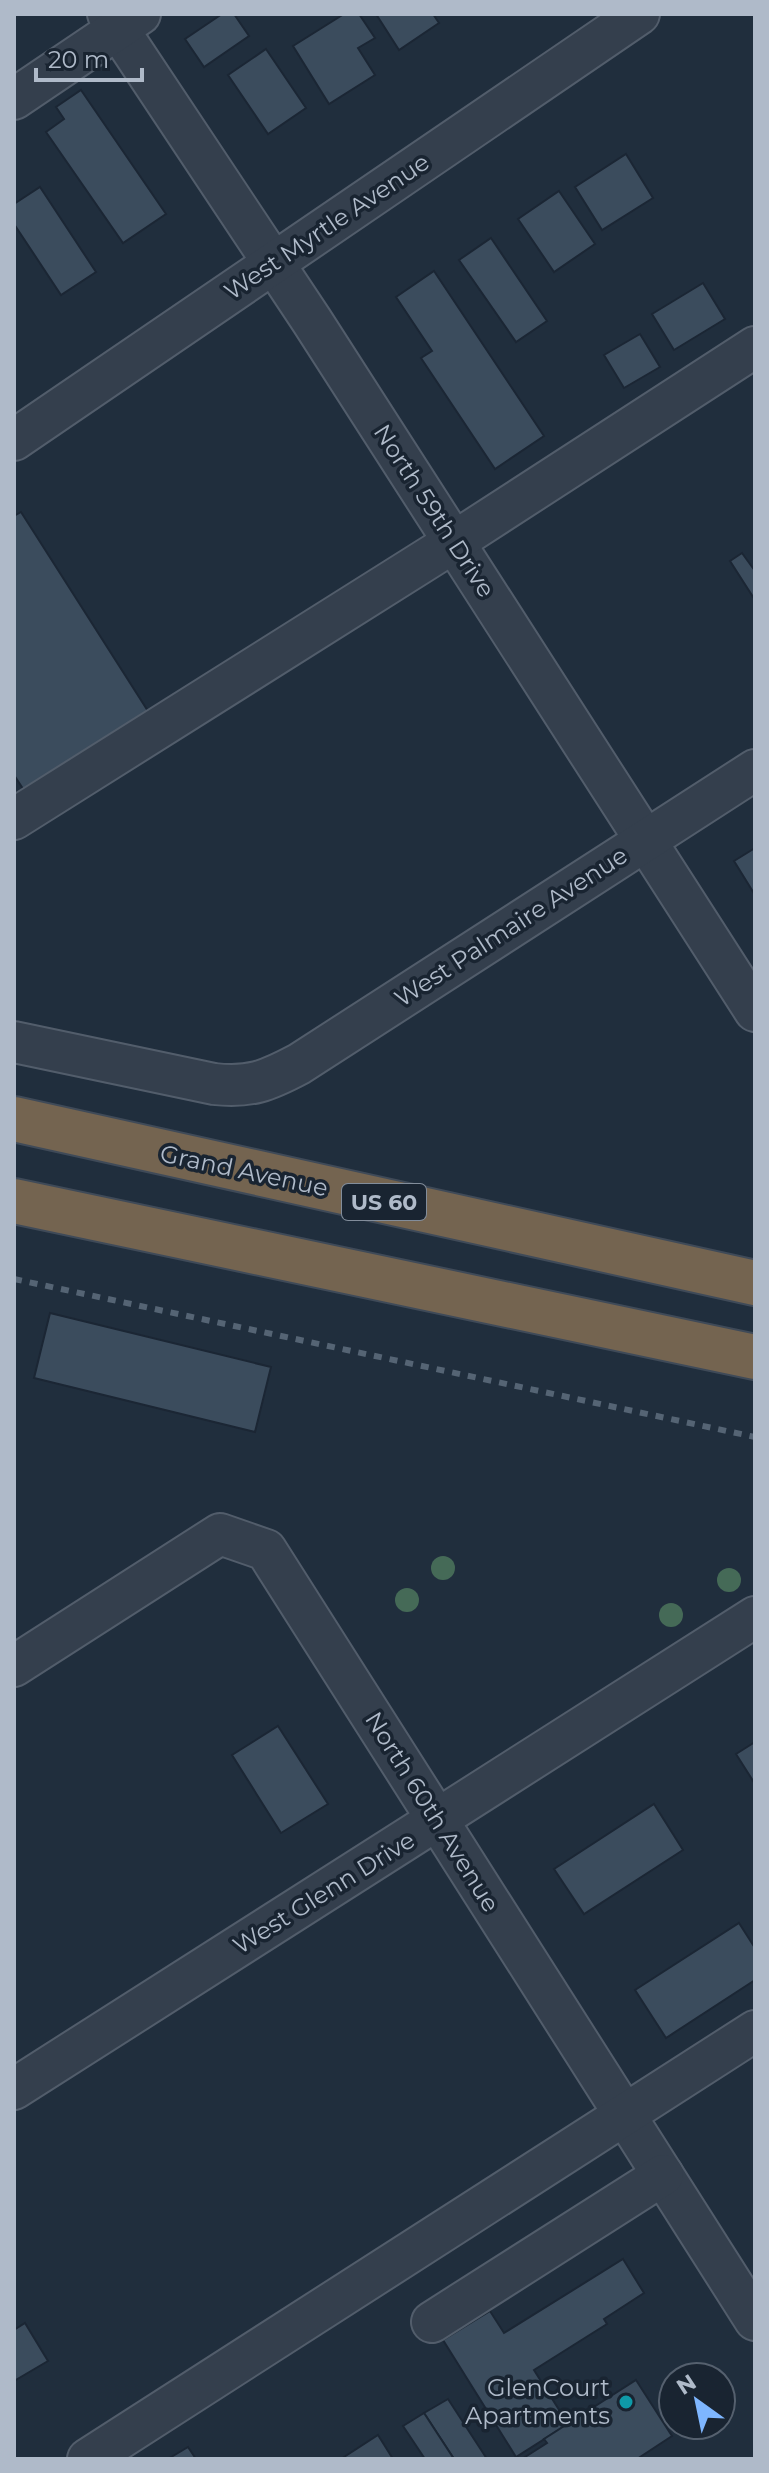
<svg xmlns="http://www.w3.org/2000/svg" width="769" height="2473" font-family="Montserrat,sans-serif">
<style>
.building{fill:#3b4c5d;stroke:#1b2634;stroke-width:2}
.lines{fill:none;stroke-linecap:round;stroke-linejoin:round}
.minor-casing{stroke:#525d6b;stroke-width:44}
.highway-casing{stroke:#3f4a58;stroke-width:48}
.minor{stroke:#343f4d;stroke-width:40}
.highway{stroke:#746450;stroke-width:44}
.rail{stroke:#556474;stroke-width:6;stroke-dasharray:8 8;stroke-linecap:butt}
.tree{fill:#456a57}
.culture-dot{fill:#0f9aa8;stroke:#192431;stroke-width:3}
.labels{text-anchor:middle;stroke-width:7;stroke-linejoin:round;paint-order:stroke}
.shield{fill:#192431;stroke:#828d9b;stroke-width:2}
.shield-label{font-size:22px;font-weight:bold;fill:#afbac9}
.street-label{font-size:24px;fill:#afbac9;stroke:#192431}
.poi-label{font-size:24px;fill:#afbac9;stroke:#192431;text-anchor:end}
</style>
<rect width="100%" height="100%" fill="#202e3d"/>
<g class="building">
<polygon points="222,14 234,14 249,36 204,67 185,39"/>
<polygon points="344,14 359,14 375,38 358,48 375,75 329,104 293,46"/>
<polygon points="376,14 433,14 439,23 399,50"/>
<polygon points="266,49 306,108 268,134 228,75"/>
<polygon points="81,90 166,214 123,243 46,132 64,119 56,107"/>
<polygon points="626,154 653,198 602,230 575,187"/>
<polygon points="40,187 96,272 61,295 14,224 14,204"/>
<polygon points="559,191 595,244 554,272 518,219"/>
<polygon points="491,238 547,321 516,342 459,260"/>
<polygon points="434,271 544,436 495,469 421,358 432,351 396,297"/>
<polygon points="703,283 725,319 674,350 652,314"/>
<polygon points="640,334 660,367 624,388 604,355"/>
<polygon points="21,512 153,719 29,798 14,775 14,516"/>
<polygon points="742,553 755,571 755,600 730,561"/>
<polygon points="755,848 755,895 734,861"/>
<polygon points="50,1313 271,1367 255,1432 34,1378"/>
<polygon points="278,1726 328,1804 281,1833 232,1755"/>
<polygon points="755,1742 755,1784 736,1754"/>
<polygon points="654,1804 683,1850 584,1914 554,1869"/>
<polygon points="739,1923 755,1948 755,1980 666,2038 635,1990"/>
<polygon points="623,2259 644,2293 604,2319 607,2324 534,2370 568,2424 516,2457 443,2340 490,2311 504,2333"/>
<polygon points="25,2323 48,2361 14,2381 14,2330"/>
<polygon points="636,2380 672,2436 637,2459 522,2459 547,2443 544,2439"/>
<polygon points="448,2399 487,2459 454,2459 424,2413"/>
<polygon points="424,2413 454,2459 425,2459 403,2426"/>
<polygon points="378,2435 393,2459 341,2459"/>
<polygon points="188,2447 196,2459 168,2459"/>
</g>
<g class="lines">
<defs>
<g id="minor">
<polyline points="108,14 312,321 755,1011"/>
<polyline points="14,99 140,14"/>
<polyline points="14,440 639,14"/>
<polyline points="14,819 454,542 755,347"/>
<path d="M 14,1042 L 214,1084 C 250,1088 267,1081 299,1064 L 755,770"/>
<polyline points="14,1666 220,1534 266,1550 755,2320"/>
<polyline points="14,2089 755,1617"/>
<polyline points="432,2322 663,2175"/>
<polyline points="88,2459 755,2031"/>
</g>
<g id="highway">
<polyline points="14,1119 755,1283"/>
<polyline points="14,1201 755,1357"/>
</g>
</defs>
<use href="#minor" class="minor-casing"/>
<use href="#highway" class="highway-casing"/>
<use href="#minor" class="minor"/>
<use href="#highway" class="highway"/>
<polyline class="rail" points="14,1279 755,1437"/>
</g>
<g class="tree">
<circle cx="443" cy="1568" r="12"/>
<circle cx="729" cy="1580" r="12"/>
<circle cx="407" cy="1600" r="12"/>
<circle cx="671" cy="1615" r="12"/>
</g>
<circle class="culture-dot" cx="626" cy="2402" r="8"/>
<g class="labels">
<rect class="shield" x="342" y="1184" width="84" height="36" rx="6"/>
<g class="shield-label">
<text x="384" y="1210">US 60</text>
</g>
<g class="street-label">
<text transform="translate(327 227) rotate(-34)" y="8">West Myrtle Avenue</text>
<text transform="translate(434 511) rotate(57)" y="8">North 59th Drive</text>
<text transform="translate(511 927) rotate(-33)" y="8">West Palmaire Avenue</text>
<text transform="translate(244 1171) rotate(12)" y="8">Grand Avenue</text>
<text transform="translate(432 1812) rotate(58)" y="8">North 60th Avenue</text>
<text transform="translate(324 1893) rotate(-32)" y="8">West Glenn Drive</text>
</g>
<g class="poi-label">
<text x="610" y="2396">GlenCourt<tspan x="610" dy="28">Apartments</tspan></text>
</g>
</g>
<rect width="769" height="2473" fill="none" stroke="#afbac9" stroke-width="32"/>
<g transform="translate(697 2401) rotate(327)"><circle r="38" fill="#192431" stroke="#55606e" stroke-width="2"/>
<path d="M0-6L14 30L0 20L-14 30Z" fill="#7eb6ff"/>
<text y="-12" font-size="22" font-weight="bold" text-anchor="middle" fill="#afbac9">N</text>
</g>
<path d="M36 68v12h106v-12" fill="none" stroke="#afbac9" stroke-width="4"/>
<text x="48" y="68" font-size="24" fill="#afbac9" stroke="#192431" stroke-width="6" paint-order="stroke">20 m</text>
</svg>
